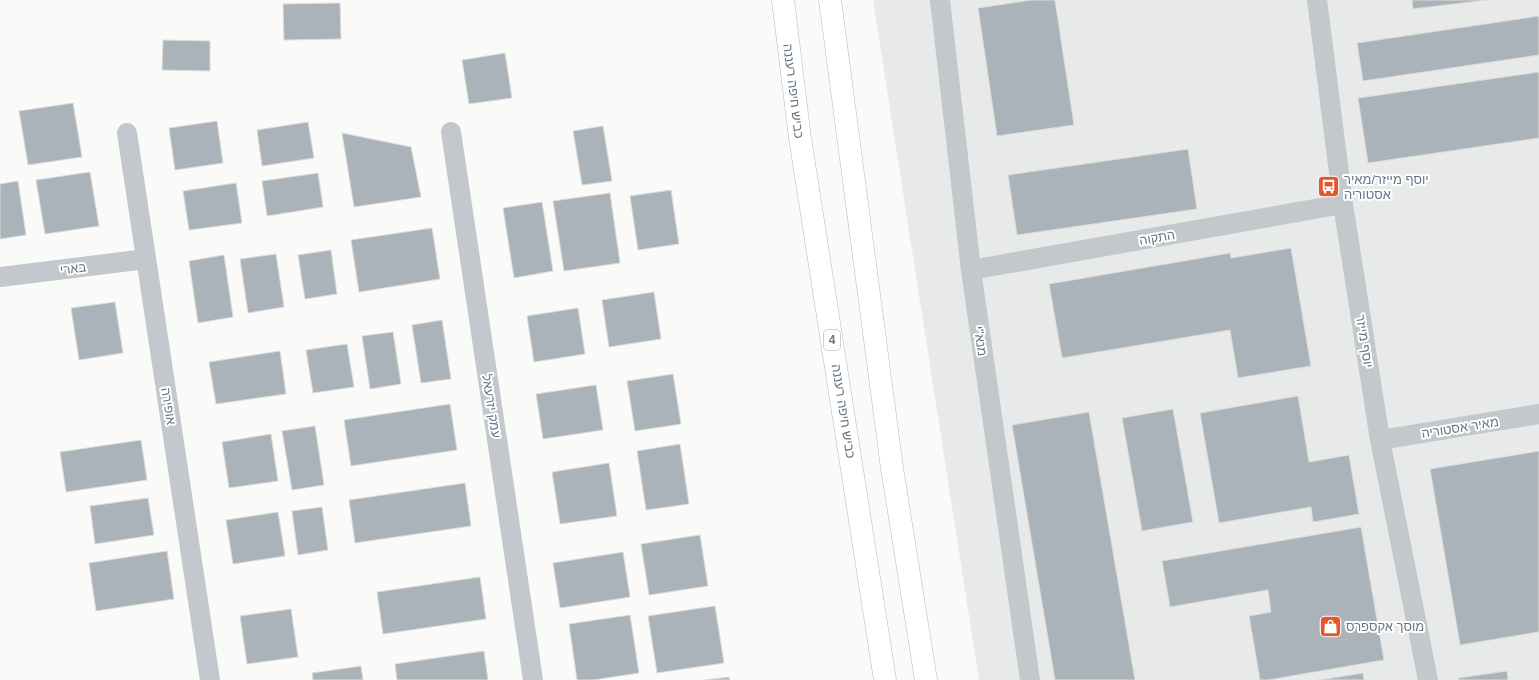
<svg xmlns="http://www.w3.org/2000/svg" width="1539" height="680" font-family="Arial,'Noto Sans Hebrew',sans-serif">
<style>
.built{fill:#e8e9e9}
.building{fill:#aab3b9;stroke:#dcdcda}
.lines{fill:none;stroke-linecap:round;stroke-linejoin:round}
.trunk-casing{stroke:#b4b9bd;stroke-width:23}
.minor{stroke:#c3c8cc;stroke-width:20}
.trunk{stroke:#fff;stroke-width:22}
.labels{text-anchor:middle;stroke-width:4;stroke-linejoin:round;paint-order:stroke}
.shield{fill:#fff;stroke:#939fa8;stroke-width:1}
.shield-label{font-size:12px;font-weight:bold;fill:#657683}
.street-label{font-size:13px;fill:#657683;stroke:#fff}
.poi-label{font-size:13px;fill:#657683;stroke:#fff;text-anchor:start}
</style>
<rect width="100%" height="100%" fill="#fafaf8"/>
<polygon class="built" points="873,0 1539,0 1539,680 979,680"/>
<g class="building">
<polygon points="1032,0 1055,0 1074,125 997,136 978,8"/>
<polygon points="1412,0 1487,0 1413,9"/>
<polygon points="340,3 341,39 284,40 283,4"/>
<polygon points="1539,16 1539,55 1363,81 1357,43"/>
<polygon points="163,40 210,41 210,71 162,70"/>
<polygon points="505,53 512,98 469,104 462,60"/>
<polygon points="1539,72 1539,138 1368,163 1358,98"/>
<polygon points="73,103 82,157 28,165 19,111"/>
<polygon points="217,121 223,163 175,170 169,128"/>
<polygon points="308,122 314,158 262,166 257,130"/>
<polygon points="603,126 612,181 582,185 573,131"/>
<polygon points="342,133 411,147 421,197 354,207"/>
<polygon points="1188,149 1197,209 1017,235 1008,175"/>
<polygon points="90,172 99,226 45,234 36,180"/>
<polygon points="318,173 323,207 267,216 262,181"/>
<polygon points="18,181 26,235 0,239 0,184"/>
<polygon points="236,183 242,223 189,230 183,191"/>
<polygon points="671,190 679,244 638,250 630,196"/>
<polygon points="610,193 620,263 564,271 553,201"/>
<polygon points="542,202 553,271 514,278 503,208"/>
<polygon points="432,228 440,279 359,292 351,240"/>
<polygon points="1291,248 1311,366 1238,378 1230,330 1062,358 1049,284 1230,253 1231,258"/>
<polygon points="331,250 337,294 305,299 298,255"/>
<polygon points="276,254 284,307 248,313 240,259"/>
<polygon points="224,255 233,317 198,323 189,261"/>
<polygon points="654,292 661,339 609,347 602,300"/>
<polygon points="115,302 123,353 79,360 71,308"/>
<polygon points="578,308 585,354 534,362 527,316"/>
<polygon points="442,320 451,379 421,383 412,325"/>
<polygon points="393,332 401,384 370,389 362,336"/>
<polygon points="347,344 354,387 313,393 306,350"/>
<polygon points="280,351 286,394 216,404 209,362"/>
<polygon points="673,374 681,424 635,431 627,381"/>
<polygon points="596,385 603,430 543,439 536,394"/>
<polygon points="1298,396 1309,462 1349,455 1359,514 1313,522 1311,507 1219,523 1200,413"/>
<polygon points="450,404 457,450 351,466 344,420"/>
<polygon points="1173,409 1193,522 1142,531 1122,418"/>
<polygon points="1089,412 1135,680 1055,680 1012,425"/>
<polygon points="315,426 324,485 292,490 282,431"/>
<polygon points="271,434 278,481 229,488 222,442"/>
<polygon points="141,440 147,480 66,492 60,452"/>
<polygon points="680,444 689,504 646,510 637,451"/>
<polygon points="1539,451 1539,632 1460,645 1430,469"/>
<polygon points="609,463 617,516 560,524 552,472"/>
<polygon points="465,483 471,526 355,543 349,500"/>
<polygon points="148,498 154,535 95,544 90,506"/>
<polygon points="322,507 328,550 298,555 292,511"/>
<polygon points="278,512 285,556 233,564 226,520"/>
<polygon points="1361,527 1384,660 1268,680 1260,680 1249,616 1271,612 1268,590 1170,607 1162,561"/>
<polygon points="700,535 708,586 649,595 641,544"/>
<polygon points="167,551 174,599 96,611 89,563"/>
<polygon points="623,552 630,597 560,608 553,563"/>
<polygon points="480,577 486,619 383,634 377,592"/>
<polygon points="715,606 724,663 657,673 648,616"/>
<polygon points="291,609 298,657 247,664 240,616"/>
<polygon points="630,615 639,673 593,680 577,680 569,624"/>
<polygon points="484,651 488,680 397,680 395,664"/>
<polygon points="361,666 363,680 313,680 312,673"/>
<polygon points="1507,671 1508,680 1459,680 1458,678"/>
<polygon points="1363,673 1364,680 1320,680"/>
<polygon points="729,677 730,680 705,680"/>
</g>
<g class="lines">
<defs>
<g id="trunk">
<polyline points="783,0 800,138 885,680"/>
<polyline points="830,0 892,468 926,680"/>
</g>
</defs>
<use href="#trunk" class="trunk-casing"/>
<g class="minor">
<polyline points="940,0 971,270 1030,680"/>
<polyline points="1317,0 1343,204 1380,440 1428,680"/>
<polyline points="451,132 533,680"/>
<polyline points="127,133 210,680"/>
<polyline points="971,270 1343,204"/>
<polyline points="0,277 146,259"/>
<polyline points="1380,440 1539,414"/>
</g>
<use href="#trunk" class="trunk"/>
</g>
<defs>
<symbol id="bus-square" viewBox="-11 -11 22 22"><rect x="-9" y="-9" width="18" height="18" rx="4" fill="#e4572e" stroke="#fff"/><path d="M-5-6H5V4H4V6H2V4H-2V6H-4V4H-5ZM-3.5-4V0h7V-4ZM-3.5 1.2v1.5H-2V1.2ZM2 1.2v1.5H3.5V1.2Z" fill="#fff"/></symbol>
<symbol id="shop-square" viewBox="-11 -11 22 22"><rect x="-9" y="-9" width="18" height="18" rx="4" fill="#e4572e" stroke="#fff"/><path d="M-5-2.5h2.3a2.7 3.5 0 0 1 5.4 0H5L5.5 6h-11ZM-1.5-2.5h3a1.5 2.3 0 0 0-3 0Z" fill="#fff"/></symbol>
</defs>
<g fill-rule="evenodd">
<use href="#bus-square" x="1316" y="174" width="25" height="25"/>
<use href="#shop-square" x="1318" y="614" width="25" height="25"/>
</g>
<g class="labels">
<rect class="shield" x="824" y="330" width="16" height="20" rx="3"/>
<g class="shield-label">
<text x="832" y="344">4</text>
</g>
<g class="street-label">
<text transform="translate(794 91) rotate(83)" y="5">כביש חיפה רעננה</text>
<text transform="translate(1157 237) rotate(-10)" y="5">התקוה</text>
<text transform="translate(73 268) rotate(-7)" y="5">בארי</text>
<text transform="translate(981 341) rotate(82)" y="5">מנא"י</text>
<text transform="translate(1365 341) rotate(81)" y="5">יוסף מייזר</text>
<text transform="translate(169 406) rotate(81)" y="5">אופירה</text>
<text transform="translate(492 406) rotate(81)" y="5">עמק יזרעאל</text>
<text transform="translate(844 411) rotate(81)" y="5">כביש חיפה רעננה</text>
<text transform="translate(1460 427) rotate(-9)" y="5">מאיר אסטוריה</text>
</g>
<g class="poi-label">
<text x="1344" y="184">יוסף מייזר/מאיר<tspan x="1344" dy="15">אסטוריה</tspan></text>
<text x="1346" y="631">מוסך אקספרס</text>
</g>
</g>
</svg>
